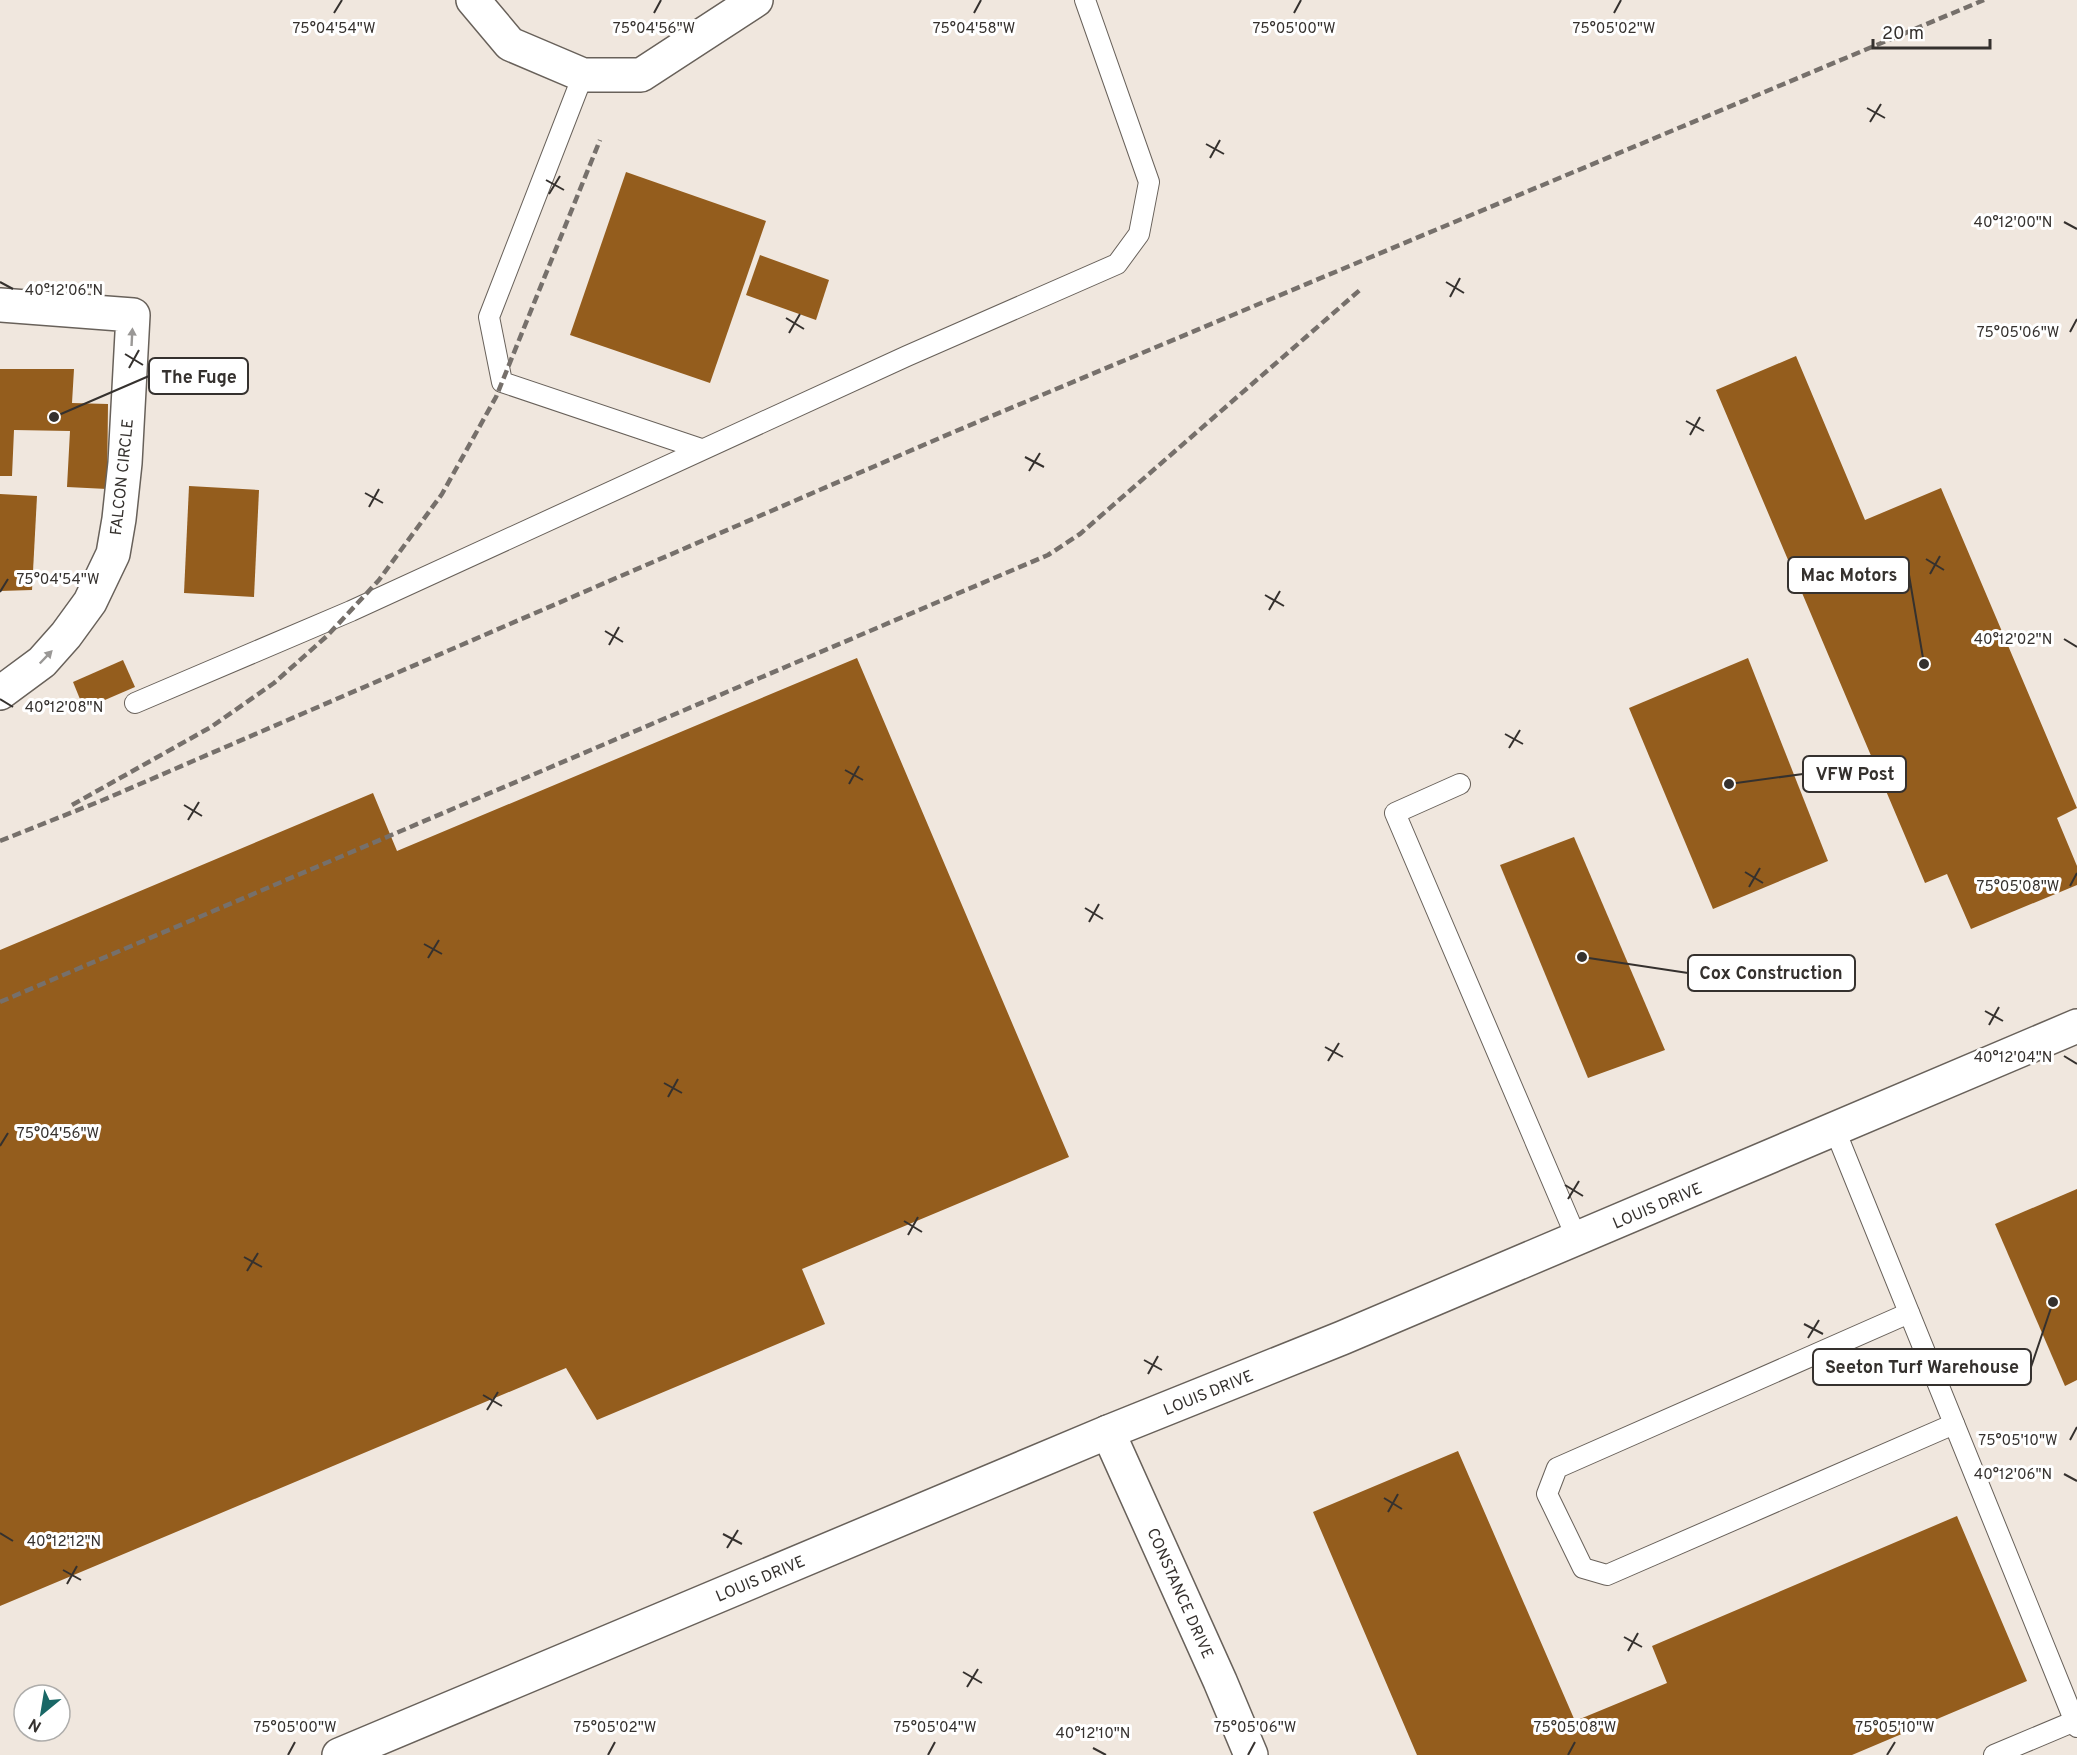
<svg xmlns="http://www.w3.org/2000/svg" width="2077" height="1755" font-family="Overpass,sans-serif">
<style>
.building{fill:#945d1d}
.lines{fill:none;stroke-linecap:round;stroke-linejoin:round}
.service-casing{stroke:#68615a;stroke-width:22}
.minor-casing{stroke:#68615a;stroke-width:36}
.service{stroke:#fff;stroke-width:20}
.minor{stroke:#fff;stroke-width:33}
.rail{stroke:#76706b;stroke-width:4.5;stroke-dasharray:9 4.5;stroke-linecap:butt}
.oneway{fill:#9a9896}
.ticks{fill:none;stroke:#35312e;stroke-width:2}
.labels{text-anchor:middle;stroke-width:6;stroke-linejoin:round;paint-order:stroke}
.street-label{font-size:16px;fill:#35312e;stroke:#fff}
.ticks-label{font-size:15px;text-anchor:middle;fill:#35312e;stroke:#fff;stroke-width:6;stroke-linejoin:round;paint-order:stroke}
.leader{fill:none;stroke:#35312e;stroke-width:2}
.callout-dot{fill:#35312e;stroke:#fff;stroke-width:2}
.callout{fill:#fff;stroke:#35312e;stroke-width:2}
.callout-label{font-size:18px;text-anchor:middle;font-weight:bold;fill:#35312e}
</style>
<rect width="100%" height="100%" fill="#f0e7de"/>
<g class="building">
<polygon points="626,172 766,221 710,383 570,335"/>
<polygon points="760,255 829,280 816,320 746,295"/>
<polygon points="1796,356 1865,520 1941,488 2077,808 2057,818 2077,866 2077,885 1971,929 1947,874 1925,883 1716,390"/>
<polygon points="0,369 74,369 72,403 108,404 107,489 67,487 70,431 14,430 12,476 0,476"/>
<polygon points="189,486 259,490 254,597 184,593"/>
<polygon points="0,494 37,496 32,590 0,591"/>
<polygon points="857,658 1069,1157 802,1269 825,1324 597,1420 566,1368 0,1606 0,950 373,793 397,851"/>
<polygon points="1748,658 1828,861 1713,909 1629,708"/>
<polygon points="123,660 135,687 84,709 73,682"/>
<polygon points="1574,837 1665,1050 1588,1078 1500,865"/>
<polygon points="2077,1189 2077,1380 2065,1386 1995,1224"/>
<polygon points="1458,1451 1575,1721 1667,1683 1652,1646 1957,1516 2027,1681 1852,1755 1417,1755 1313,1512"/>
</g>
<g class="lines">
<defs>
<g id="service">
<polyline points="583,75 489,317 502,382 701,449"/>
<polyline points="135,703 351,611 907,356 1117,264 1139,234 1149,182 1085,0"/>
<polyline points="1460,784 1395,813 1577,1239"/>
<polyline points="1835,1130 2077,1727"/>
<polyline points="1909,1313 1557,1468 1547,1494 1583,1568 1607,1575 1954,1424"/>
<polyline points="1994,1755 2075,1721"/>
</g>
<g id="minor">
<polyline points="473,0 510,44 583,75 641,75 756,0"/>
<polyline points="0,305 133,315 125,463 119,519 113,554 90,602 66,635 42,662 0,693"/>
<polyline points="1108,1432 1220,1681 1251,1755"/>
<polyline points="339,1755 1108,1432 1342,1338 2077,1026"/>
</g>
</defs>
<use href="#service" class="service-casing"/>
<use href="#minor" class="minor-casing"/>
<use href="#service" class="service"/>
<use href="#minor" class="minor"/>
<g class="rail">
<polyline points="72,805 211,727 274,683 327,636 379,580 442,494 496,397 600,140"/>
<polyline points="0,841 103,800 956,431 1984,0"/>
<polyline points="0,1002 1048,555 1080,534 1361,289"/>
</g>
</g>
<defs><path id="oneway-solid" d="M-6-.8H1V-3.2L6.5 0L1 3.2V.8H-6Z" transform="scale(1.5)"/></defs>
<g class="oneway">
<use href="#oneway-solid" transform="translate(132 337) rotate(-87)"/>
<use href="#oneway-solid" transform="translate(46 657) rotate(-46)"/>
</g>
<path class="ticks" d="M 334,13 L 342,0M 654,13 L 661,0M 974,13 L 981,0M 1294,13 L 1301,0M 1614,13 L 1621,0M 1867,108 L 1885,118M 1870,122 L 1881,104M 1206,144 L 1224,154M 1210,158 L 1220,140M 546,180 L 564,190M 549,194 L 560,176M 2064,222 L 2077,229M 0,282 L 13,289M 1446,282 L 1464,293M 1450,297 L 1460,278M 786,318 L 804,329M 2070,332 L 2077,319M 789,333 L 800,314M 125,354 L 143,365M 129,368 L 139,350M 1686,421 L 1704,431M 1690,435 L 1700,417M 1025,457 L 1044,467M 1029,471 L 1040,453M 365,493 L 383,503M 369,507 L 379,489M 1926,559 L 1944,570M 1930,574 L 1940,556M 0,592 L 8,579M 1265,595 L 1284,606M 1269,610 L 1280,591M 605,631 L 623,642M 2064,639 L 2077,647M 609,645 L 619,627M 0,699 L 13,707M 1505,734 L 1523,744M 1509,748 L 1520,730M 845,770 L 863,780M 849,784 L 859,766M 184,805 L 202,816M 188,820 L 199,802M 1745,872 L 1763,883M 2070,886 L 2077,873M 1749,887 L 1760,868M 1085,908 L 1103,919M 1089,922 L 1099,904M 424,944 L 442,954M 428,958 L 439,940M 1985,1011 L 2003,1021M 1989,1025 L 1999,1007M 1325,1047 L 1343,1057M 2064,1056 L 2077,1064M 1328,1061 L 1339,1043M 664,1083 L 682,1093M 668,1097 L 678,1079M 0,1146 L 8,1133M 1565,1185 L 1583,1196M 1568,1199 L 1579,1181M 904,1221 L 922,1232M 908,1235 L 918,1217M 244,1257 L 262,1267M 247,1271 L 258,1253M 1804,1324 L 1823,1334M 1808,1338 L 1819,1320M 1144,1360 L 1162,1370M 1148,1374 L 1158,1356M 483,1395 L 502,1406M 487,1410 L 498,1392M 2070,1440 L 2077,1427M 2064,1474 L 2077,1481M 1384,1498 L 1402,1509M 1388,1512 L 1398,1494M 0,1533 L 13,1541M 723,1534 L 742,1544M 727,1548 L 738,1530M 63,1570 L 81,1580M 67,1584 L 77,1566M 1624,1637 L 1642,1647M 1628,1651 L 1638,1633M 963,1672 L 982,1683M 967,1687 L 978,1669M 1093,1748 L 1106,1755M 288,1755 L 295,1742M 608,1755 L 615,1742M 928,1755 L 935,1742M 1248,1755 L 1255,1742M 1568,1755 L 1575,1742M 1887,1755 L 1895,1742"/>
<g class="labels">
<g class="street-label">
<text transform="translate(121 477) rotate(-84)" y="6">FALCON CIRCLE</text>
<text transform="translate(1657 1205) rotate(-23)" y="6">LOUIS DRIVE</text>
<text transform="translate(1208 1392) rotate(-22)" y="6">LOUIS DRIVE</text>
<text transform="translate(760 1578) rotate(-23)" y="6">LOUIS DRIVE</text>
<text transform="translate(1181 1593) rotate(66)" y="6">CONSTANCE DRIVE</text>
</g>
</g>
<g class="ticks-label">
<text x="334" y="33">75°04'54"W</text>
<text x="654" y="33">75°04'56"W</text>
<text x="974" y="33">75°04'58"W</text>
<text x="1294" y="33">75°05'00"W</text>
<text x="1614" y="33">75°05'02"W</text>
<text x="2013" y="227">40°12'00"N</text>
<text x="64" y="295">40°12'06"N</text>
<text x="2018" y="337">75°05'06"W</text>
<text x="58" y="584">75°04'54"W</text>
<text x="2013" y="644">40°12'02"N</text>
<text x="64" y="712">40°12'08"N</text>
<text x="2018" y="891">75°05'08"W</text>
<text x="2013" y="1062">40°12'04"N</text>
<text x="58" y="1138">75°04'56"W</text>
<text x="2018" y="1445">75°05'10"W</text>
<text x="2013" y="1479">40°12'06"N</text>
<text x="64" y="1546">40°12'12"N</text>
<text x="295" y="1732">75°05'00"W</text>
<text x="615" y="1732">75°05'02"W</text>
<text x="935" y="1732">75°05'04"W</text>
<text x="1255" y="1732">75°05'06"W</text>
<text x="1575" y="1732">75°05'08"W</text>
<text x="1895" y="1732">75°05'10"W</text>
<text x="1093" y="1738">40°12'10"N</text>
</g>
<path class="leader" d="M54 417L149 376M1924 664L1909 575M1729 784L1803 774M1582 957L1688 973M2053 1302L2031 1367"/>
<g class="callout-dot">
<circle cx="54" cy="417" r="6"/>
<circle cx="1924" cy="664" r="6"/>
<circle cx="1729" cy="784" r="6"/>
<circle cx="1582" cy="957" r="6"/>
<circle cx="2053" cy="1302" r="6"/>
</g>
<g class="callout">
<rect x="149" y="358" width="99" height="36" rx="6"/>
<rect x="1788" y="557" width="121" height="36" rx="6"/>
<rect x="1803" y="756" width="103" height="36" rx="6"/>
<rect x="1688" y="955" width="167" height="36" rx="6"/>
<rect x="1813" y="1349" width="218" height="36" rx="6"/>
</g>
<g class="callout-label">
<text x="199" y="383">The Fuge</text>
<text x="1849" y="581">Mac Motors</text>
<text x="1855" y="780">VFW Post</text>
<text x="1771" y="979">Cox Construction</text>
<text x="1922" y="1373">Seeton Turf Warehouse</text>
</g>
<g transform="translate(42 1713) rotate(210)"><circle r="28" fill="#ffffff" stroke="#aeadab" stroke-width="1.5"/>
<path d="M0-4.5L10 22L0 15L-10 22Z" fill="#196766"/>
<text y="-9" font-size="16" font-weight="bold" text-anchor="middle" fill="#35312e">N</text>
</g>
<path d="M1873 39v9h117v-9" fill="none" stroke="#35312e" stroke-width="3"/>
<text x="1882" y="39" font-size="18" fill="#35312e" stroke="#ffffff" stroke-width="4.5" paint-order="stroke">20 m</text>
</svg>
